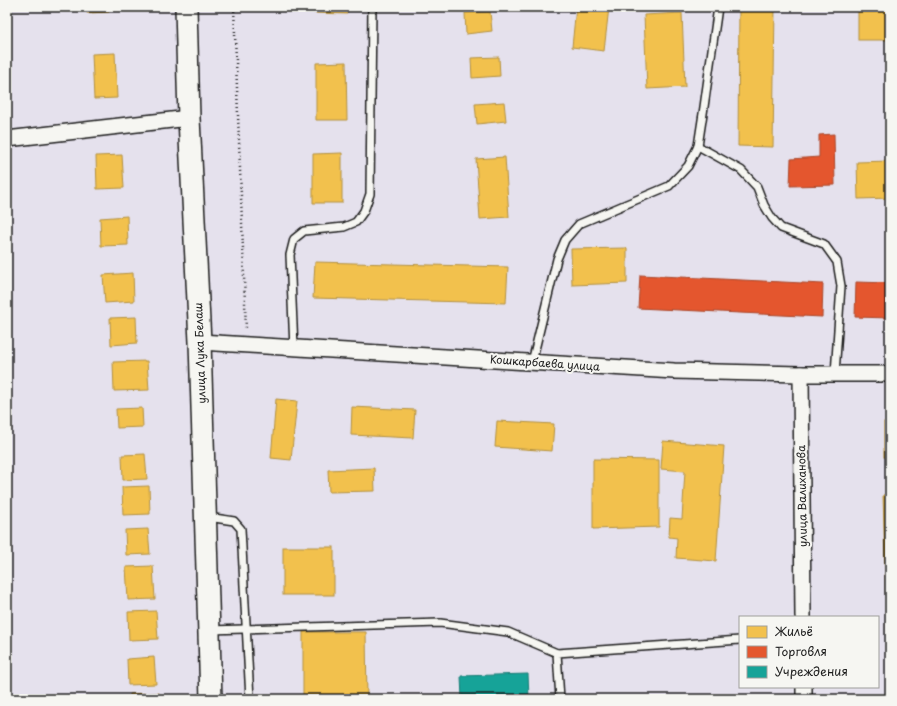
<svg xmlns="http://www.w3.org/2000/svg" width="897" height="706" font-family="'Playpen Sans',sans-serif">
<style>
.homes{fill:#f2c14e;stroke:#b2903f}
.shops{fill:#e4572e;stroke:#a84529}
.public{fill:#17a398;stroke:#187a73}
.lines{fill:none;stroke-linecap:round;stroke-linejoin:round}
.service-casing{stroke:#1c1c1c;stroke-width:10}
.minor-casing{stroke:#1c1c1c;stroke-width:18}
.secondary-casing{stroke:#1c1c1c;stroke-width:24}
.path{stroke:#1c1c1c;stroke-width:2.5;stroke-dasharray:1 3;stroke-linecap:butt}
.service{stroke:#f6f6f2;stroke-width:7}
.minor{stroke:#f6f6f2;stroke-width:15}
.secondary{stroke:#f6f6f2;stroke-width:21}
.labels{text-anchor:middle;stroke-width:4;stroke-linejoin:round;paint-order:stroke}
.street-label{font-size:11px;fill:#1c1c1c;stroke:#f6f6f2}
</style>
<rect width="100%" height="100%" fill="#e5e1ed"/>
<filter id="ink" filterUnits="userSpaceOnUse"><feTurbulence type="fractalNoise" baseFrequency=".025" numOctaves="2"/><feDisplacementMap in="SourceGraphic" scale="8" xChannelSelector="R" yChannelSelector="G"/><feConvolveMatrix kernelMatrix="1 2 1 2 8 2 1 2 1" color-interpolation-filters="sRGB"/></filter>
<g filter="url(#ink)">
<g class="homes">
<polygon points="86,7 109,7 109,12 87,13"/>
<polygon points="314,7 347,7 347,14 314,13"/>
<polygon points="576,7 609,7 604,51 572,47"/>
<polygon points="739,7 775,7 773,147 738,146"/>
<rect x="858" y="7" width="32" height="33"/>
<polygon points="490,12 492,31 466,34 465,13"/>
<polygon points="682,13 685,87 647,89 644,15"/>
<polygon points="115,53 117,98 94,99 92,54"/>
<polygon points="499,57 500,76 472,78 471,58"/>
<polygon points="346,62 347,120 316,120 316,63"/>
<polygon points="504,102 506,121 477,124 475,104"/>
<polygon points="342,153 342,203 313,203 313,154"/>
<polygon points="122,155 124,188 97,189 96,156"/>
<polygon points="505,157 509,217 480,219 476,159"/>
<polygon points="890,161 890,198 858,199 857,162"/>
<polygon points="127,216 128,245 101,246 100,218"/>
<polygon points="627,248 627,283 572,285 571,249"/>
<polygon points="315,262 508,267 506,303 313,298"/>
<polygon points="133,273 134,301 105,303 103,275"/>
<polygon points="136,317 137,343 111,345 110,318"/>
<polygon points="147,361 149,390 114,391 113,362"/>
<polygon points="276,399 297,401 291,460 271,458"/>
<polygon points="352,407 415,410 413,438 351,435"/>
<polygon points="142,408 143,427 117,428 116,409"/>
<polygon points="497,421 554,424 552,451 495,447"/>
<rect x="884" y="422" width="6" height="35"/>
<polygon points="663,441 724,446 716,561 676,558 677,538 669,537 670,518 682,519 685,471 661,469"/>
<polygon points="145,454 147,479 123,480 122,455"/>
<polygon points="593,459 659,460 659,527 593,529"/>
<polygon points="374,468 375,491 329,492 328,470"/>
<polygon points="149,486 150,514 123,515 122,487"/>
<polygon points="890,494 890,661 888,661 883,495"/>
<polygon points="148,529 150,554 126,555 125,530"/>
<rect x="283" y="547" width="51" height="48"/>
<polygon points="153,566 155,599 128,600 126,567"/>
<polygon points="156,611 158,639 129,640 128,612"/>
<polygon points="303,632 366,632 367,699 303,699"/>
<polygon points="7,654 10,654 11,686 7,686"/>
<polygon points="154,657 156,684 128,685 127,659"/>
<polygon points="159,693 159,699 130,699 130,694"/>
</g>
<g class="shops">
<polygon points="834,134 835,185 790,186 791,159 819,157 819,135"/>
<polygon points="640,275 823,284 822,317 638,308"/>
<polygon points="856,282 890,283 890,318 855,317"/>
</g>
<polygon class="public" points="528,674 529,698 536,699 462,699 461,676"/>
<g class="lines">
<defs>
<g id="service">
<polyline points="698,146 741,170 757,187 764,205 772,218 781,228 824,244 837,262 841,286 835,374"/>
<polyline points="294,348 290,255 294,239 304,231 344,227 356,222 364,211 370,194 372,7"/>
<polyline points="532,362 557,259 565,240 579,224 669,186 688,166 698,146 704,107 718,7"/>
<polyline points="208,517 234,521 241,529 250,699"/>
<polyline points="210,630 440,623 508,632 557,653"/>
<polyline points="560,699 557,653 740,640"/>
</g>
<g id="minor">
<polyline points="7,139 189,118"/>
<polyline points="200,342 674,371 801,374 890,374"/>
<polyline points="801,374 803,617"/>
<polyline points="804,687 804,699"/>
</g>
<polyline id="secondary" points="186,7 189,118 200,342 211,699"/>
</defs>
<use href="#service" class="service-casing"/>
<use href="#minor" class="minor-casing"/>
<use href="#secondary" class="secondary-casing"/>
<polyline class="path" points="234,7 246,330"/>
<use href="#service" class="service"/>
<use href="#minor" class="minor"/>
<use href="#secondary" class="secondary"/>
</g>
</g>
<g class="labels">
<g class="street-label">
<text transform="translate(200 353) rotate(-92)" y="4">улица Лука Белаш</text>
<text transform="translate(545 363) rotate(4)" y="4">Кошкарбаева улица</text>
<text transform="translate(802 496) rotate(-91)" y="4">улица Валиханова</text>
</g>
</g>
<rect width="897" height="706" fill="none" stroke="#f6f6f2" stroke-width="24"/>
<rect x="12" y="12" width="873" height="682" fill="none" stroke="#1c1c1c" stroke-width="1.5" filter="url(#ink)"/>
<rect x="739" y="616" width="140" height="72" fill="#f6f6f2" stroke="#9f9f9c"/>
<rect x="747" y="626" width="20" height="12" fill="#f2c14e" stroke="#9f9f9c"/>
<text x="775" y="636" font-size="12" fill="#1c1c1c">Жильё</text>
<rect x="747" y="646" width="20" height="12" fill="#e4572e" stroke="#9f9f9c"/>
<text x="775" y="656" font-size="12" fill="#1c1c1c">Торговля</text>
<rect x="747" y="666" width="20" height="12" fill="#17a398" stroke="#9f9f9c"/>
<text x="775" y="676" font-size="12" fill="#1c1c1c">Учреждения</text>
</svg>
